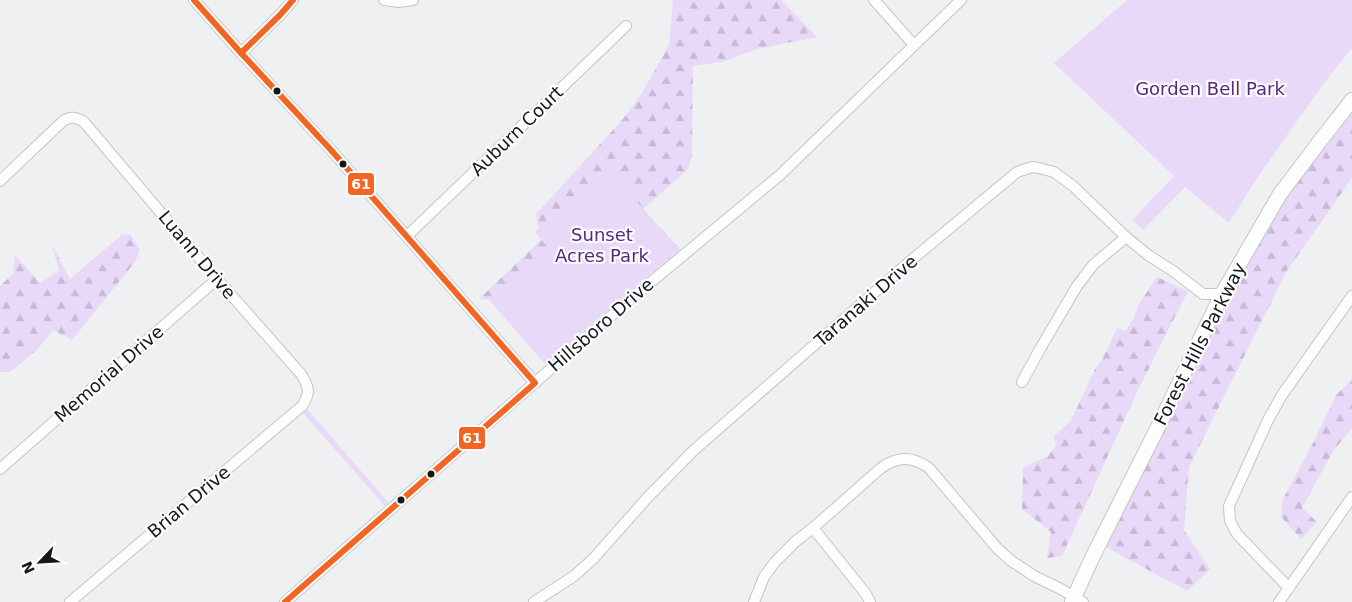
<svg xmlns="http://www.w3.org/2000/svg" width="1352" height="602" font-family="'DejaVu Sans',sans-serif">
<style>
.forest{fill:url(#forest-firs)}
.green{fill:#e9d9f9}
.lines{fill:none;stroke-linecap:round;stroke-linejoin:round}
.minor-casing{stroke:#c3c5c6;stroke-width:12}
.major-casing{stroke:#c3c5c6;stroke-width:16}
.minor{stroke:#fcfdfd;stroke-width:10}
.major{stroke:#fcfdfd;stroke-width:14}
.bus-1-casing{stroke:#fbfdff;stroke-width:10}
.bus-1{stroke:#f26522;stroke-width:6}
.bus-dot{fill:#161719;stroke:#fbfdff;stroke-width:2}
.labels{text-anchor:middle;stroke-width:4.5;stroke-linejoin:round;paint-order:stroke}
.park-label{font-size:18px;fill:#5b277d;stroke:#fbfdff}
.street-label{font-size:18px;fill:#161719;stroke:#fbfdff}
.line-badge{stroke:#fbfdff;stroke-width:2}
.badge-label{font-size:14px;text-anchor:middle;font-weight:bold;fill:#fff}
</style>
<defs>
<pattern id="forest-firs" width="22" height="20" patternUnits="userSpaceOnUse" patternTransform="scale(1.25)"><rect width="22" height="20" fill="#e9d9f9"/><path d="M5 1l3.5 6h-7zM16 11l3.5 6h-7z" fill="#c7bad5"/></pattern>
</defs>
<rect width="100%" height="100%" fill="#eef0f2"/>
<g class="forest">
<polygon points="673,0 781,0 817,37 757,49 722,62 693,66 692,154 688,169 643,209 680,249 653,272 601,219 517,302 479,299 541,240 536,214 623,119 642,93 669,45"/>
<polygon points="1352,104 1352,178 1286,272 1189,467 1184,530 1210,569 1187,591 1104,546 1196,354 1272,214"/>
<polygon points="123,234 131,235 140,250 135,262 72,340 53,330 37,350 10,372 0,372 0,286 13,274 15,255 40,283 59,271 52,245 70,279"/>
<polygon points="1157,277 1188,291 1138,390 1062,556 1047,558 1051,532 1022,509 1023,468 1048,456 1056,445 1054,436 1071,421 1095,369 1103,358 1117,328 1126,331 1134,318 1139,304"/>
<polygon points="1352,380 1352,428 1333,451 1302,508 1317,522 1301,539 1281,517 1283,499 1313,443 1336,395"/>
</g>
<g class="green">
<polygon points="1127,0 1352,0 1352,48 1330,75 1287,135 1254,183 1229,223 1185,187 1143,230 1132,220 1174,176 1054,63"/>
<polygon points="609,168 643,209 679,249 545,364 489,300 548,248 535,232"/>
<polygon points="307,409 389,503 385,506 303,413"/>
</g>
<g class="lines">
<defs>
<g id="minor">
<polyline points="194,0 241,53 331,150 535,383"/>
<polyline points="384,0 399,2 413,0"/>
<polyline points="874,0 914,45"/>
<polyline points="241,53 280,15 293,0"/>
<path d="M 0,181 L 63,121 C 71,116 76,117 84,122 L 217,279 L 301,374 C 309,387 311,393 302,406 L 70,602"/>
<polyline points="407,236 626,26"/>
<polyline points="1022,382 1040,349 1077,286 1093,265 1126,237"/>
<polyline points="0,469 217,279"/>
<polyline points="813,528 866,594 870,602"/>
<polyline points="1289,588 1237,534 1230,521 1229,506 1268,420 1282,395 1352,296"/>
<polyline points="285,602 627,302 780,175 961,0"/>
<polyline points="534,602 574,576 593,559 648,497 693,451 915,257 1017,172 1032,167 1039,168 1054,172 1073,186 1126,237 1148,255 1173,271 1203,294 1222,294"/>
<path d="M 754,602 L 764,577 L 775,562 L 796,541 L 813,528 L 881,468 C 898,456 912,456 929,468 L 997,548 L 1010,560 L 1034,576 L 1059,588 L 1083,602"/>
<polyline points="1279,602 1352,497"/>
</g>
<polyline id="major" points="1072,602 1093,556 1155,433 1222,294 1280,194 1320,141 1352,100"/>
</defs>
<use href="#minor" class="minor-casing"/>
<use href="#major" class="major-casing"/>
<use href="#minor" class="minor"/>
<use href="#major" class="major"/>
<defs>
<g id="bus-1">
<polyline points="194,0 241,53 331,150 535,383 285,602"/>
<polyline points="241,53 280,15 293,0"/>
</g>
</defs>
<use href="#bus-1" class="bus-1-casing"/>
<use href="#bus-1" class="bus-1"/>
</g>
<g class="bus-dot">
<circle cx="277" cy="91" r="4.5"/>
<circle cx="343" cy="164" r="4.5"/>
<circle cx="431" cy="474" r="4.5"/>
<circle cx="401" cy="500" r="4.5"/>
</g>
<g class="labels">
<g class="park-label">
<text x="1210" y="95">Gorden Bell Park</text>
<text x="602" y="241">Sunset<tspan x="602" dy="21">Acres Park</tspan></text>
</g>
<g class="street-label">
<text transform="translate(517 131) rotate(-44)" y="6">Auburn Court</text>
<text transform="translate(197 255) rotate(50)" y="6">Luann Drive</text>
<text transform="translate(866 301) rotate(-41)" y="6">Taranaki Drive</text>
<text transform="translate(601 325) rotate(-41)" y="6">Hillsboro Drive</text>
<text transform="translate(1200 344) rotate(-63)" y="6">Forest Hills Parkway</text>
<text transform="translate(109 374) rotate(-41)" y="6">Memorial Drive</text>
<text transform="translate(189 502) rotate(-40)" y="6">Brian Drive</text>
</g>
</g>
<g class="line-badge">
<rect x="347" y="172" width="28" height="24" rx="5" fill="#f26522"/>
<rect x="458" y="426" width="28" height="24" rx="5" fill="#f26522"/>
</g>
<g class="badge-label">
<text x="361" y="189">61</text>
<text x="472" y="443">61</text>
</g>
<g transform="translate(40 562) rotate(245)" stroke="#fbfdff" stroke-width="4" paint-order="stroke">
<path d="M0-4L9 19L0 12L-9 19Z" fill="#161719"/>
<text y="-8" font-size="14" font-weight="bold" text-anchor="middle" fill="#161719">N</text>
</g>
</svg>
